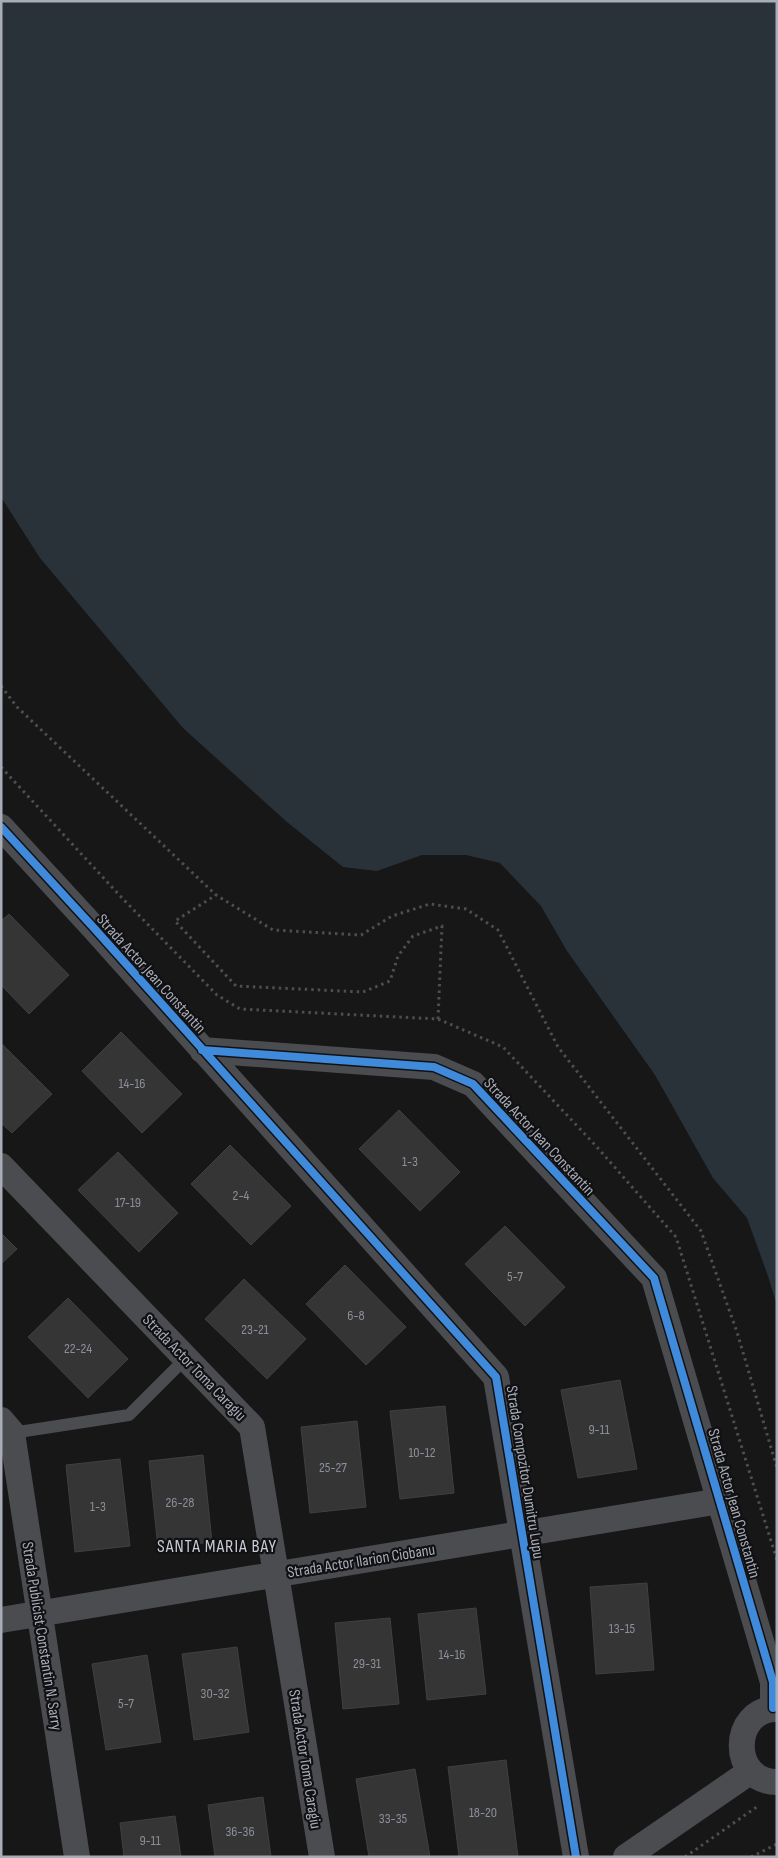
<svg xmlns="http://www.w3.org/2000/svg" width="778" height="1858" font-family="'Sofia Sans Condensed',sans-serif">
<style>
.water{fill:#2a3239}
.building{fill:#353536;stroke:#3f4043}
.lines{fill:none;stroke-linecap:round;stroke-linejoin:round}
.path{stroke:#4d4e52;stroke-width:3;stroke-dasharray:2.5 4;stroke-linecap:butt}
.lane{stroke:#4b4c50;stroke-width:12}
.street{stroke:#4b4c50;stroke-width:26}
.cycleway-casing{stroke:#111113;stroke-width:11}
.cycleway{stroke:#408adc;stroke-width:8}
.labels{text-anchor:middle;stroke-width:4.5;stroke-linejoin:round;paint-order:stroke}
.number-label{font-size:14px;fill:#8b8f98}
.street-label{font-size:16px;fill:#a8adb8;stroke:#111113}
.neighbourhood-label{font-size:18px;letter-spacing:1px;fill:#c9ccd4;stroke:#111113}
</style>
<rect width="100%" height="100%" fill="#171717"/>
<path class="water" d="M1,1h776v1305l-9,-30 -21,-58 -34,-40 -58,-103 -88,-124 -26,-45 -41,-43 -34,-8h-44l-45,16 -34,-4 -56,-45 -104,-94 -143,-170 -39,-61z"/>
<path class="building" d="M9,914l60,61 -40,39 -28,-29v-64z
M121,1032l61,62 -40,39 -60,-62z
M1,1043l51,51 -40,39 -11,-10z
M399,1110l61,62 -40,39 -61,-62z
M230,1145l61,61 -40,39 -60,-61z
M118,1152l60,61 -39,39 -61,-62z
M505,1226l60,61 -40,39 -60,-62z
M1,1233l16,16 -16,15z
M345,1265l61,62 -40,38 -60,-61z
M244,1279l62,60 -39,40 -62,-60z
M68,1298l60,61 -40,39 -60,-61z
M620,1380l17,89 -59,9 -17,-88z
M445,1406l9,87 -54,6 -10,-88z
M357,1421l9,86 -56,6 -9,-86z
M203,1455l9,87 -54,6 -9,-87z
M120,1459l10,87 -55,6 -9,-87z
M647,1583l7,87 -58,4 -6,-87z
M476,1608l10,86 -59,6 -9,-86z
M390,1618l9,86 -56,5 -8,-86z
M237,1647l12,85 -55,8 -12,-86z
M147,1655l14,87 -55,8 -14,-86z
M506,1760l12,97h-59l-11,-90z
M415,1769l15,88h-61l-13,-78z
M263,1797l8,60h-56l-7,-52z
M175,1816l6,41h-57l-4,-34z"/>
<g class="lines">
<path class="path" d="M1,686l16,21 199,188
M1,767l122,132 94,96 23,14 198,10 65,28 93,99 80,91 101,323
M438,1019l4,-93 -29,10 -15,20 -8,25 -27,11 -127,-6 -61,-65 41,-26 57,35 88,5 31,-19 38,-12 36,5 32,21 60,117 143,184 36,101 40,136
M685,1857l73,-51
M751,1857l26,-13"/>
<path class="lane" d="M12,1433l117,-18 57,-57"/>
<path class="street" d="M1,827l92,100 403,450 80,480
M202,1050l232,17 39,17 181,194 119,404v26
M1,1166l251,261 70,430
M1,1420l11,13 65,424
M1,1620l719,-119
M777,1709c-46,-1 -48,73 0,73
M626,1857l125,-86"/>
<g class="cycleway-casing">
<path id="cycleway" d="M1,827l92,100 403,450 80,480
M202,1050l232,17 39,17 181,194 119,404v26"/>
</g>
<use href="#cycleway" class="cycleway"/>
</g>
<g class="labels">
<g class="number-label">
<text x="132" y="1088">14-16</text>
<text x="410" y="1166">1-3</text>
<text x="241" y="1200">2-4</text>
<text x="128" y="1207">17-19</text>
<text x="515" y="1281">5-7</text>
<text x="356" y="1320">6-8</text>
<text x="255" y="1334">23-21</text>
<text x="78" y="1353">22-24</text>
<text x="599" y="1434">9-11</text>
<text x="422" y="1457">10-12</text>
<text x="333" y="1472">25-27</text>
<text x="180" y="1507">26-28</text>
<text x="98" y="1511">1-3</text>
<text x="622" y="1633">13-15</text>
<text x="452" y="1659">14-16</text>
<text x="367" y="1668">29-31</text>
<text x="215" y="1698">30-32</text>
<text x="126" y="1708">5-7</text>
<text x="483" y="1817">18-20</text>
<text x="393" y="1823">33-35</text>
<text x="240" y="1836">36-36</text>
<text x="150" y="1845">9-11</text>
</g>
<g class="street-label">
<text transform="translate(152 973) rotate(48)" y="6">Strada Actor Jean Constantin</text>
<text transform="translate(540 1136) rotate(47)" y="6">Strada Actor Jean Constantin</text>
<text transform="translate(195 1367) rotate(46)" y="6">Strada Actor Toma Caragiu</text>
<text transform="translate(526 1472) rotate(81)" y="6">Strada Compozitor Dumitru Lupu</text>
<text transform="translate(735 1503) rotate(74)" y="6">Strada Actor Jean Constantin</text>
<text transform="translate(361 1560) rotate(-9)" y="6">Strada Actor Ilarion Ciobanu</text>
<text transform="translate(43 1636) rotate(81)" y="6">Strada Publicist Constantin N. Sarry</text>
<text transform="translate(306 1759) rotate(81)" y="6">Strada Actor Toma Caragiu</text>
</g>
<g class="neighbourhood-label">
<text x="217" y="1552">SANTA MARIA BAY</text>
</g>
</g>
<rect width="778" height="1858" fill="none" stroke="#a8adb8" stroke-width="5"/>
</svg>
